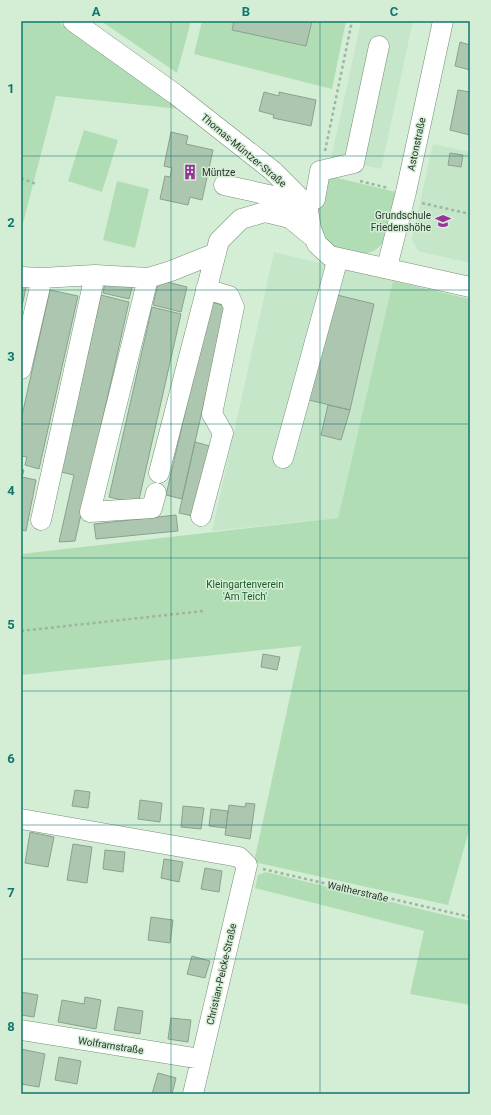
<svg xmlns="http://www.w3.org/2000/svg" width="491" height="1115" font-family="Roboto,sans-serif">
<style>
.built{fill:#c5e6c8}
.green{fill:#b1ddb5}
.building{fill:#adc6af;stroke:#8aa28c}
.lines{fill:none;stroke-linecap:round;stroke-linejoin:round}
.minor-casing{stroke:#768e78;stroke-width:21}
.path{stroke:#9fb4a1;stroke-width:2.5;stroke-dasharray:3 3;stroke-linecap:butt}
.minor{stroke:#fff;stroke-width:20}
.grid{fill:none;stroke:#0f766e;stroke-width:1;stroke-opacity:0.55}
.labels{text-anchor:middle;stroke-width:3;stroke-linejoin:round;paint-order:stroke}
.street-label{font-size:10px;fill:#2b352c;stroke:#d4eed6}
.poi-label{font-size:10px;fill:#2b352c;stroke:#d4eed6;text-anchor:start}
.park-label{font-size:10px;fill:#1c5c29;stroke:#d4eed6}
.neatline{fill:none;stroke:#0f766e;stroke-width:1.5}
.grid-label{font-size:13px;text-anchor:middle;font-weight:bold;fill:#0f766e}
</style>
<rect width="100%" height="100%" fill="#d4eed6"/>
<path class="built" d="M361,21h52l-32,148 -50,-10z
M433,144l37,8v111l-52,-12 -6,-12z
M274,252l119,29 -55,237 -126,13z"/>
<path class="green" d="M21,21h36l123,88 -124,-13 -35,135z
M101,21h90l-14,52z
M202,21h144l-14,68 -138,-35z
M84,130l34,10 -16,52 -34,-11z
M325,175l71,17c-6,29 -5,70 -46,60 -18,-5 -20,-6 -33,-20l1,-32z
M117,181l32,8 -14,59 -32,-8z
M393,281l77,18v528l-22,78 -194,-43 47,-216 -280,29v-121l317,-36z
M266,872l204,49v84l-60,-11 14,-63 -169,-43 3,-13z"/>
<path class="building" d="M234,21h78l-6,25 -74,-16z
M460,42l10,3v25l-15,-4z
M458,90l12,2v43l-20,-5z
M264,92l15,4v-4l37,8 -5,26 -38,-8 1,-3 -15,-4z
M171,132l17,4 -2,8 27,6 -11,50 -12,-3 -2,8 -28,-6 5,-23 5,1 2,-9 -8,-2z
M450,153l13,2 -2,12 -13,-2z
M106,278l27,6 -4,15 -26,-6z
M159,280l28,7 -6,25 -28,-7z
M21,286l5,1 -5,24z
M50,290l28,6 -39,173 -14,-4 2,-8 -6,-1v-36z
M333,294l41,10 -24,106 -41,-10z
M101,295l28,7 -54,239 -16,1 15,-67 -13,-3z
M211,302l15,4 -44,193 -16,-4z
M152,307l29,7 -43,190 -29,-7z
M328,405l22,5 -9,30 -20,-5z
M195,442l15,4 -17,70 -14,-3z
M21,469l3,1 -2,7 14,3 -10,51 -5,-1z
M176,515l2,16 -82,8 -2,-15z
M263,654l17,3 -3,13 -16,-3z
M75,790l15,2 -2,16 -16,-2z
M140,800l22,3 -2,19 -22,-3z
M246,803l9,1 -5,35 -25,-4 4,-30 16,2z
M183,806l21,2 -3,21 -20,-2z
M211,809l17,2 -2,17 -17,-2z
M30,832l24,5 -6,30 -23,-4z
M73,844l19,3 -5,36 -20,-3z
M105,850l20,2 -2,20 -20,-3z
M164,859l19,3 -4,20 -18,-4z
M205,868l17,3 -3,21 -18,-3z
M151,917l22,3 -3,23 -22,-3z
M192,956l18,5 -5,17 -18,-4z
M21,992l17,3 -4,22 -13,-2z
M85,997l16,3 -5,29 -38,-7 4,-22 22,4z
M118,1007l25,4 -3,23 -26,-4z
M171,1018l20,2 -3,22 -20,-3z
M21,1049l24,5 -6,33 -18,-3z
M59,1057l22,4 -4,23 -22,-4z
M158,1073l18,5 -4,16h-20z"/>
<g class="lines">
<g class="minor-casing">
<path id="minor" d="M73,21l102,73 98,77 32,32 3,7 3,19 6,15 13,12 140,31
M224,185l81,18 10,-4 5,-28 34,-8 25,-117
M387,267l19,-75 37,-171
M21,277l21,1 53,-3 53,3 23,-7 45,-18
M148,278l-58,234 62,-4 4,-15
M21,369l21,-91
M283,458l55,-200
M159,473l60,-232 22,-22 24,-7 25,6 23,19
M201,516l22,-83 -11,-19 22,-107 -5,-11 -23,-7
M41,520l54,-245
M21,819l218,38 8,8 -54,229
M21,1030l180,29"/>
</g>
<path class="path" d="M325,151l27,-130
M21,178l15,6
M360,181l28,7
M422,203l48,11
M21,631l182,-20
M263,869l207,48"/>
<use href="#minor" class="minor"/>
</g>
<path class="grid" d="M171,21v1073M320,21v1073M21,156h449M21,290h449M21,424h449M21,558h449M21,691h449M21,825h449M21,959h449"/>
<defs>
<g id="building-bare" transform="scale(1.2)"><path d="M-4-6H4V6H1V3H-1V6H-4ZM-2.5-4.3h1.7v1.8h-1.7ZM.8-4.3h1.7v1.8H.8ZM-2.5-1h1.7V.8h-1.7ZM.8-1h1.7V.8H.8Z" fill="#99349a" stroke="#d4eed6" stroke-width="2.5" paint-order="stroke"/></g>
<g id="school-bare" transform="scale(1.2)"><path d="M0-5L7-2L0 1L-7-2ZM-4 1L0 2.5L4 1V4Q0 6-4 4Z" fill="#99349a" stroke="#d4eed6" stroke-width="2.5" paint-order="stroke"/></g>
</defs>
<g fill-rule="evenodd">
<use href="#building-bare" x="190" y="172"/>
<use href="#school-bare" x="443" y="221"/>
</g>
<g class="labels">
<g class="street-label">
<text transform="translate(416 144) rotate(-78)" y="4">Astonstraße</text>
<text transform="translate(244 150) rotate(40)" y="4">Thomas-Müntzer-Straße</text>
<text transform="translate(358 891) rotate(13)" y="4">Waltherstraße</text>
<text transform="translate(221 974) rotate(-77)" y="4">Christian-Peicke-Straße</text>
<text transform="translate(111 1045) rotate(9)" y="4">Wolframstraße</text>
</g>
<g class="poi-label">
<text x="202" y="176">Müntze</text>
<text x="431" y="219" text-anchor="end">Grundschule<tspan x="431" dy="12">Friedenshöhe</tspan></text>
</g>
<g class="park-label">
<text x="245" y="588">Kleingartenverein<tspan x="245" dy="12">'Am Teich'</tspan></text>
</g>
</g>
<rect width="491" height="1115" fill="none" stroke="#d4eed6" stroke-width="44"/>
<rect x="22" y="22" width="447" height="1071" class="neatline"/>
<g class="grid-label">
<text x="96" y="16">A</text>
<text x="246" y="16">B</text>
<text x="394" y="16">C</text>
<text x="11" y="93">1</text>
<text x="11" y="227">2</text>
<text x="11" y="361">3</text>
<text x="11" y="495">4</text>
<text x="11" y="629">5</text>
<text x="11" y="763">6</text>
<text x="11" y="897">7</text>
<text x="11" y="1031">8</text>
</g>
</svg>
